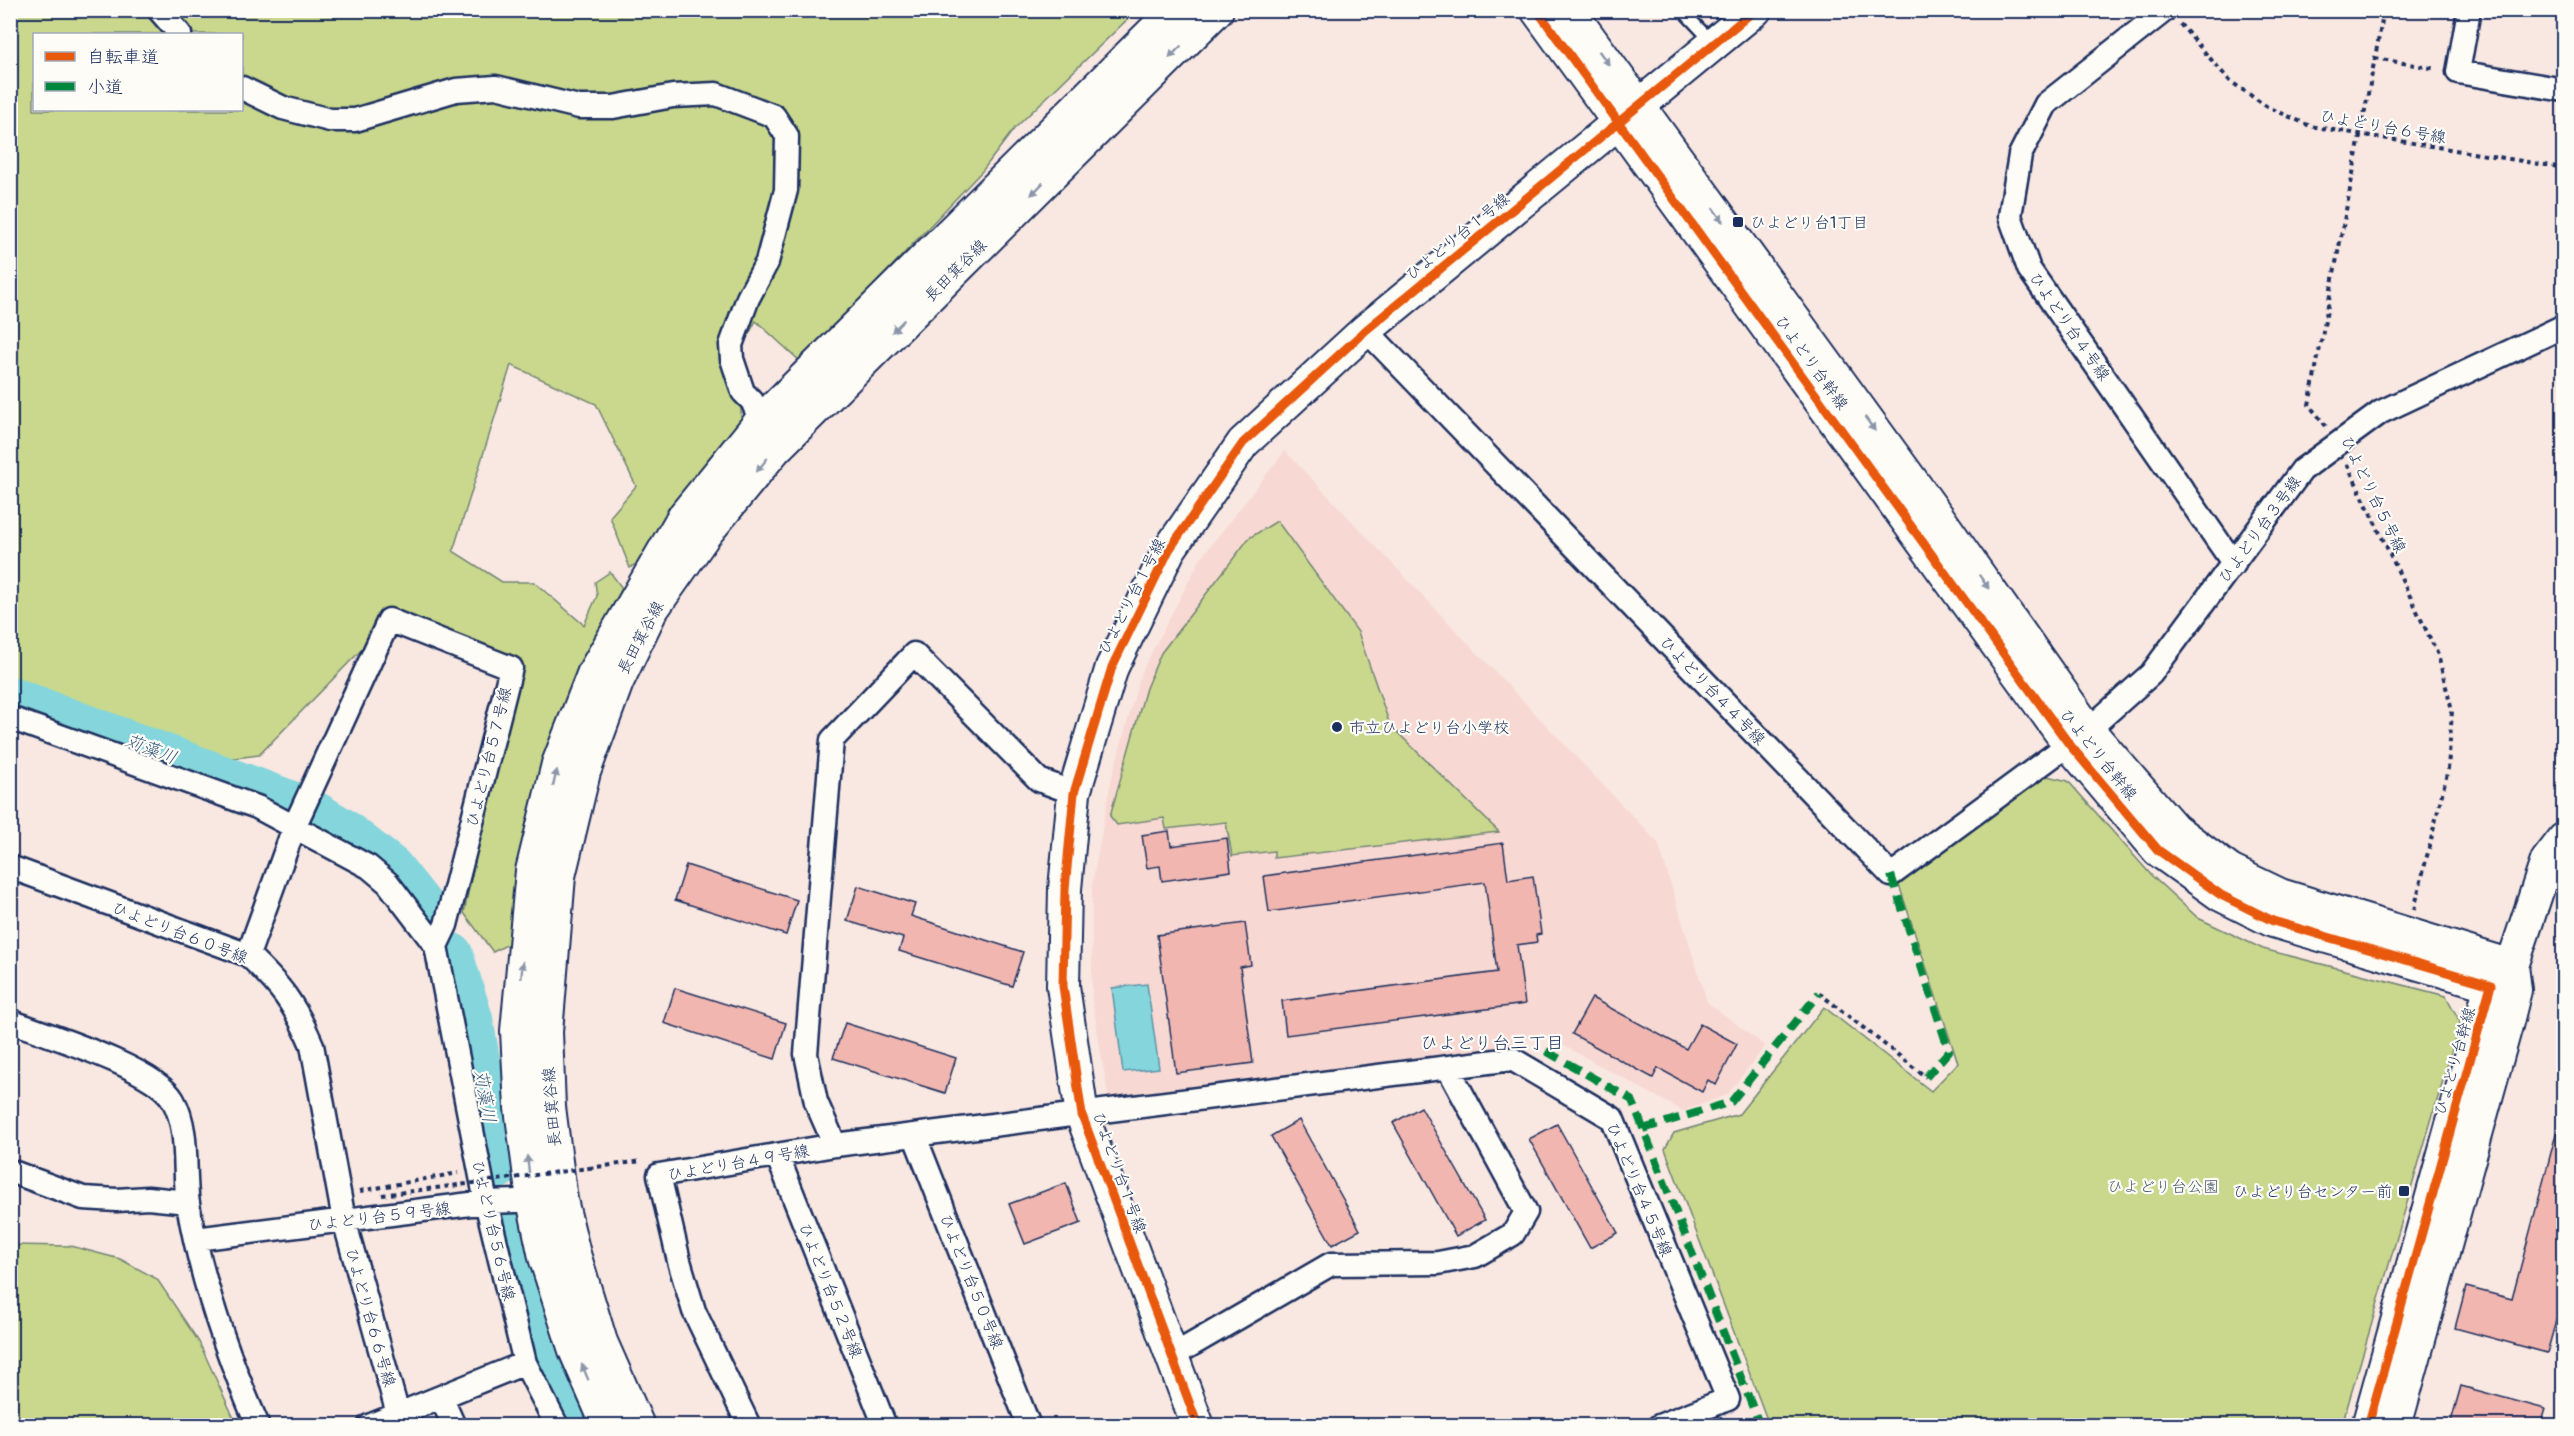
<svg xmlns="http://www.w3.org/2000/svg" width="2574" height="1436" font-family="Pangolin,'Klee One',sans-serif">
<style>
.built{fill:#f7d8d2}
.green{fill:#c9d88c;stroke:#728475;stroke-width:1.5;fill-rule:evenodd}
.water{fill:#85d6dc;stroke:#5b93aa;stroke-width:1.5}
.lines{fill:none;stroke-linecap:round;stroke-linejoin:round}
.river{stroke:#85d6dc;stroke-width:42}
.building{fill:#f1b6af;stroke:#1b2f5e;stroke-width:1.5}
.lane-casing{stroke:#1b2f5e;stroke-width:15}
.street-casing{stroke:#1b2f5e;stroke-width:27}
.secondary-casing{stroke:#1b2f5e;stroke-width:36}
.path{stroke:#1b2f5e;stroke-width:4;stroke-dasharray:4.5 4.5;stroke-linecap:butt}
.lane{stroke:#fdfcf7;stroke-width:10}
.street{stroke:#fdfcf7;stroke-width:22}
.secondary{stroke:#fdfcf7;stroke-width:32}
.path-bridge{stroke:#1b2f5e;stroke-width:4;stroke-dasharray:4.5 4.5;stroke-linecap:butt}
.quiet{stroke:#00873e;stroke-width:8;stroke-dasharray:15 8;stroke-linecap:butt}
.cycleway-casing{stroke:#fdfcf7;stroke-width:13}
.cycleway{stroke:#e8590c;stroke-width:9}
.oneway{fill:#8c96aa}
.poi-dot{fill:#1b2f5e;stroke:#fdfcf7;stroke-width:2}
.labels{text-anchor:middle;stroke-width:4.5;stroke-linejoin:round;paint-order:stroke}
.street-label{font-size:16px;fill:#1b2f5e;stroke:#fdfcf7}
.poi-label{font-size:16px;fill:#1b2f5e;stroke:#fdfcf7;text-anchor:start}
.park-label{font-size:16px;fill:#46596a;stroke:#fdfcf7}
.water-label{font-size:18px;font-style:italic;fill:#36597e;stroke:#fdfcf7}
.neighbourhood-label{font-size:18px;fill:#1b2f5e;stroke:#fdfcf7}
</style>
<rect width="100%" height="100%" fill="#f9e7e1"/>
<filter id="ink" filterUnits="userSpaceOnUse"><feTurbulence type="fractalNoise" baseFrequency=".0167" numOctaves="2"/><feDisplacementMap in="SourceGraphic" scale="12" xChannelSelector="R" yChannelSelector="G"/><feConvolveMatrix kernelMatrix="1 2 1 2 8 2 1 2 1" color-interpolation-filters="sRGB"/></filter>
<g filter="url(#ink)">
<path class="built" d="M1285,451l373,392 49,159 58,44 -38,49 -44,16 -142,-78 -31,15 -401,52 -17,-101v-113l19,-105 30,-108 60,-115z"/>
<path class="green" d="M11,11h1125l-122,118 -31,41 -182,192 -45,-41 -15,28v72l-89,130 -22,17 -20,-51 26,-31 -40,-82 -85,-39 -58,186 49,31h32l50,43 13,-29 -2,-14 15,-10 12,16 -41,84 -67,269 -21,11 -29,-39 52,-253 -122,-52 -25,34 -110,113 -32,4 -64,-14 -152,-48zM34,34h208v76h-208z
M1277,521l81,111 32,93 109,107 -225,26v-7l-42,5 -6,-34 -60,7 -2,-11 -47,7 -7,-9 36,-128 15,-35 88,-115z
M2047,776l21,5 84,95 46,42 65,31 183,47 14,26 -118,403h-573l-104,-276 9,-16 65,-19 85,-107 107,84 27,-28 -59,-178z
M11,1245l60,1 49,13 37,20 42,63 38,83h-226z"/>
<path class="water" d="M1147,984l12,84 -36,4 -11,-84z"/>
<g class="lines">
<path class="river" d="M10,697l282,105
M315,812l28,17 49,38 39,49
M452,954l20,65 26,149
M509,1226l19,78 50,122"/>
</g>
<path class="building" d="M1169,831l2,15 56,-8 4,33 -69,10 -2,-15 -13,2 -5,-33z
M1503,843l5,37 25,-4 8,58 -5,1 1,7 -20,3 8,59 -239,31 -4,-34 215,-29 -12,-90 -216,30 -5,-36z
M686,865l111,35 -11,35 -111,-35z
M858,886l57,18 -4,12 112,36 -11,34 -113,-35 4,-13 -56,-17z
M1245,923l6,42 -11,2 13,96 -77,10 -19,-138z
M675,988l111,35 -11,36 -111,-36z
M1592,998l94,51 14,-25 37,20 -21,41 -8,-5 -6,12 -44,-24 -5,10 -81,-44z
M845,1023l111,35 -11,35 -112,-35z
M1421,1107l64,113 -29,16 -63,-113z
M1299,1120l61,110 -28,15 -61,-109z
M1557,1124l61,109 -28,15 -61,-109z
M2557,1130h7v162l-17,61 -92,-25 11,-41 46,12z
M1066,1183l15,40 -56,21 -16,-40z
M2461,1386l84,23 -5,16h-90z"/>
<g class="lines">
<g class="lane-casing">
<path id="lane" d="M1682,10l31,33"/>
</g>
<g class="street-casing">
<path id="street" d="M159,10l21,24
M2165,10l-119,94 -26,51 -10,61 19,53 205,295
M2469,10l-11,62 106,18
M242,88l41,20 47,12h25l101,-30 40,-3 83,20h34l60,-11 43,-2 58,22 13,20 -1,54 -19,72 -19,36 -17,47 1,14 11,33 9,9 9,20
M1366,330l525,545 197,-145 63,-56 151,-204 79,-58 183,-86
M10,718l247,89 112,60 19,16 48,63 50,256 39,161 32,63
M10,867l238,88c33,31 46,48 64,90l32,175 54,194
M248,955l47,-130 94,-205 122,48 -65,257 -10,21
M10,1021c37,14 145,47 163,79 17,31 10,70 15,104 13,76 39,151 70,222
M915,1137l114,289
M835,1145l-19,-43 -10,-48 26,-314 82,-86 125,126 35,13
M777,1155l108,271
M10,1171l73,27 34,2 31,-2 40,4
M196,1239l290,-37 62,-2
M1172,1356l159,-92 107,-1 37,-7 38,-22 13,-22 -78,-144
M441,1397l13,29
M369,1426l156,-63
M749,1426l-55,-115 -15,-50 -20,-86 176,-30 677,-86 100,59 116,281 -69,27"/>
</g>
<g class="secondary-casing">
<path id="secondary" d="M1537,10l532,734 89,106 63,45 52,26 218,64 -123,441
M1569,10l369,507 150,213 86,99 56,42 50,24 232,71 3,24 -8,32 -112,404
M2497,979l15,-13 35,-105 17,-22
M608,1426l-33,-76 -30,-93 -12,-57 -12,-92 -4,-77 15,-160 26,-107 36,-92 90,-156 77,-95 414,-411
M638,1426l-37,-84 -27,-88 -13,-54 -12,-93 -3,-75 13,-156 25,-104 33,-90 34,-71 54,-77 69,-84 443,-440
M1198,1426l-116,-311 -19,-129 2,-97 9,-96 38,-126 57,-117 74,-107 123,-113 389,-320"/>
</g>
<path class="path" d="M2180,24l50,57 36,25 44,20 254,42
M2375,58l62,11
M2326,426l-17,-21 75,-395
M2347,464l91,191 14,56 -4,58 -34,141
M1819,993l107,84
M589,1168l53,-7
M360,1191l98,-18"/>
<use href="#lane" class="lane"/>
<use href="#street" class="street"/>
<use href="#secondary" class="secondary"/>
<path class="path-bridge" d="M382,1195l207,-27"/>
<path class="quiet" d="M1891,875l58,176 -23,26
M1546,1051l86,49 128,326
M1643,1129l88,-27 88,-109"/>
<g class="cycleway-casing">
<path id="cycleway" d="M1537,10l532,734 89,106 63,45 52,26 218,64 -123,441
M1198,1426l-116,-311 -19,-129 2,-97 9,-96 38,-126 57,-117 74,-107 123,-113 389,-320"/>
</g>
<use href="#cycleway" class="cycleway"/>
</g>
<defs><path id="oneway-solid" d="M-6-.8H1V-3.2L6.5 0L1 3.2V.8H-6Z" transform="scale(1.5)"/></defs>
<g class="oneway">
<use href="#oneway-solid" transform="translate(1175 52) rotate(135)"/>
<use href="#oneway-solid" transform="translate(1604 58) rotate(54)"/>
<use href="#oneway-solid" transform="translate(1037 189) rotate(135)"/>
<use href="#oneway-solid" transform="translate(1718 215) rotate(54)"/>
<use href="#oneway-solid" transform="translate(898 326) rotate(135)"/>
<use href="#oneway-solid" transform="translate(1870 424) rotate(54)"/>
<use href="#oneway-solid" transform="translate(762 465) rotate(129)"/>
<use href="#oneway-solid" transform="translate(1984 582) rotate(55)"/>
<use href="#oneway-solid" transform="translate(555 778) rotate(-76)"/>
<use href="#oneway-solid" transform="translate(522 970) rotate(-85)"/>
<use href="#oneway-solid" transform="translate(528 1164) rotate(-97)"/>
<use href="#oneway-solid" transform="translate(585 1372) rotate(-113)"/>
</g>
</g>
<g class="poi-dot">
<rect x="1732" y="216" width="12" height="12" rx="3"/>
<circle cx="1337" cy="727" r="6"/>
<rect x="2398" y="1185" width="12" height="12" rx="3"/>
</g>
<g class="labels">
<g class="street-label">
<text transform="translate(2383 126) rotate(10)" y="6">ひよどり台６号線</text>
<text transform="translate(1457 236) rotate(-39)" y="6">ひよどり台１号線</text>
<text transform="translate(955 270) rotate(-45)" y="6">長田箕谷線</text>
<text transform="translate(2070 326) rotate(55)" y="6">ひよどり台４号線</text>
<text transform="translate(1812 362) rotate(54)" y="6">ひよどり台幹線</text>
<text transform="translate(2374 494) rotate(64)" y="6">ひよどり台５号線</text>
<text transform="translate(2259 529) rotate(-54)" y="6">ひよどり台３号線</text>
<text transform="translate(1131 596) rotate(-63)" y="6">ひよどり台１号線</text>
<text transform="translate(640 637) rotate(-62)" y="6">長田箕谷線</text>
<text transform="translate(1713 690) rotate(46)" y="6">ひよどり台４４号線</text>
<text transform="translate(2099 754) rotate(51)" y="6">ひよどり台幹線</text>
<text transform="translate(488 757) rotate(-76)" y="6">ひよどり台５７号線</text>
<text transform="translate(180 932) rotate(21)" y="6">ひよどり台６０号線</text>
<text transform="translate(2454 1061) rotate(-74)" y="6">ひよどり台幹線</text>
<text transform="translate(551 1107) rotate(-95)" y="6">長田箕谷線</text>
<text transform="translate(738 1162) rotate(-10)" y="6">ひよどり台４９号線</text>
<text transform="translate(1120 1172) rotate(70)" y="6">ひよどり台１号線</text>
<text transform="translate(1640 1189) rotate(67)" y="6">ひよどり台４５号線</text>
<text transform="translate(379 1216) rotate(-7)" y="6">ひよどり台５９号線</text>
<text transform="translate(494 1230) rotate(77)" y="6">ひよどり台５６号線</text>
<text transform="translate(972 1281) rotate(68)" y="6">ひよどり台５０号線</text>
<text transform="translate(831 1290) rotate(68)" y="6">ひよどり台５２号線</text>
<text transform="translate(371 1317) rotate(74)" y="6">ひよどり台６６号線</text>
</g>
<g class="poi-label">
<text x="1750" y="228">ひよどり台1丁目</text>
<text x="1349" y="733">市立ひよどり台小学校</text>
<text x="2392" y="1197" text-anchor="end">ひよどり台センター前</text>
</g>
<g class="park-label">
<text x="2163" y="1192">ひよどり台公園</text>
</g>
<g class="water-label">
<text transform="translate(151 749) rotate(21)" y="6">苅藻川</text>
<text transform="translate(485 1096) rotate(80)" y="6">苅藻川</text>
</g>
<g class="neighbourhood-label">
<text x="1492" y="1049">ひよどり台三丁目</text>
</g>
</g>
<rect width="2574" height="1436" fill="none" stroke="#fdfcf7" stroke-width="36"/>
<rect x="18" y="18" width="2538" height="1400" fill="none" stroke="#1b2f5e" stroke-width="2" filter="url(#ink)"/>
<rect x="33" y="33" width="210" height="78" fill="#fdfcf7" stroke="#a3aaba" stroke-width="1.5"/>
<rect x="45" y="52" width="30" height="9" fill="#e8590c" stroke="#a3aaba" stroke-width="1.5"/>
<text x="87" y="63" font-size="18" fill="#1b2f5e">自転車道</text>
<rect x="45" y="82" width="30" height="9" fill="#00873e" stroke="#a3aaba" stroke-width="1.5"/>
<text x="87" y="93" font-size="18" fill="#1b2f5e">小道</text>
</svg>
